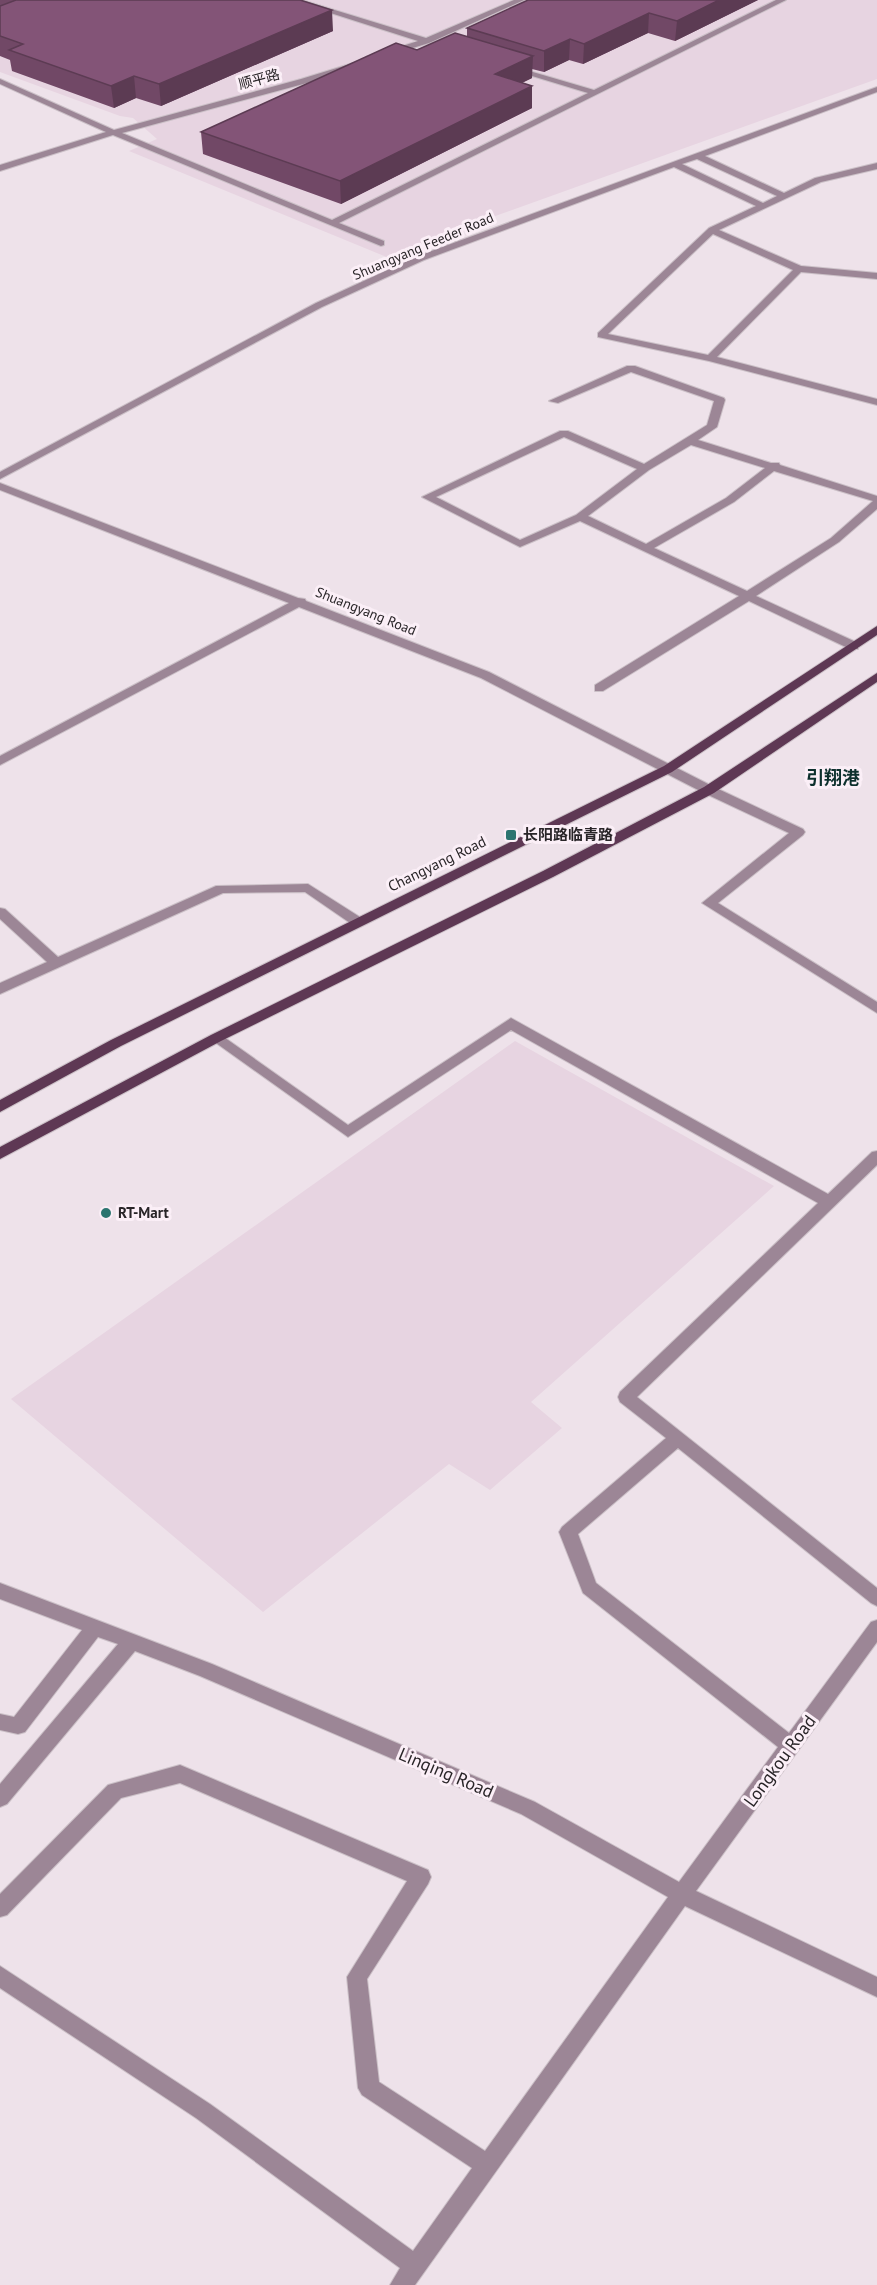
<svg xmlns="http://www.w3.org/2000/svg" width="877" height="2285" font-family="'PT Sans','Noto Sans SC',sans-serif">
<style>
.built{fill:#e7d4e1}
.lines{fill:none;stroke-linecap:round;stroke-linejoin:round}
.minor-casing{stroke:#cbc0c7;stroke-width:2}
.major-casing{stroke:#cbc0c7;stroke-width:2}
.minor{fill:#9c8696;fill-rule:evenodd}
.major{fill:#5e3854;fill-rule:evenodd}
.wall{fill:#714866}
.shaded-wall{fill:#5c3b53}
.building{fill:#835477;stroke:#5c3b53;stroke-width:1.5}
.poi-dot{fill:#2c7570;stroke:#fbeff7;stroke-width:2}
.labels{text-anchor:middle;stroke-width:6;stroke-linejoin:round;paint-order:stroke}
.far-street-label{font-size:14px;fill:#292528;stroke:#fbeff7}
.poi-label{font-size:15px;font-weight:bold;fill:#292528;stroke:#fbeff7;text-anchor:start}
.street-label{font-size:15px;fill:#292528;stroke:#fbeff7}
.quarter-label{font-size:18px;font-weight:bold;fill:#0d302d;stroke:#fbeff7}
.near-street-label{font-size:18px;fill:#292528;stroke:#fbeff7}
</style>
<rect width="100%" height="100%" fill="#eee2ea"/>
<path class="built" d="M0,0h269l20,6 16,-6h211l15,5 11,-5h335v79l-418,150 -70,29 -260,-107 28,-12 -24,-21 -13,-2 -120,-44z
M515,1041l259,145 -243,216 31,26 -72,62 -41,-26 -186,148 -252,-213z"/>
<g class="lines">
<g class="minor-casing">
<path id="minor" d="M290,0h12l124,38 88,-38h10l-95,43 -39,12h-3v-4l31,-10z
M776,0h10l-447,223 45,18v4l-3,1 -268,-111 -113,36v-6l106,-33 -106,-48v-5l114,51 187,-51 52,-16 4,2 -1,2 -49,16 -185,50 210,87 256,-127 -79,-24v-4l85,25z
M877,87v5l-172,64 79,37 31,-15 62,-15v6l-56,13 -102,48 82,36 76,7v6l-76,-7 -84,85 160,42v6l-168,-44 -111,-24v-4l111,-105 47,-22 -82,-39 -250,93 -102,47 -322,172v-7l316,-169 102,-47zM697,159l80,37 -14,7 -81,-39zM713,234l80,36 -85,85 -100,-21z
M627,366h8l89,32 1,2 -8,27 -19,13 73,23h8l1,2 97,31v13l-38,33 -83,54 102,47v6h-8l-101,-48 -146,90h-8v-6l144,-89 -159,-75 -60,26 -98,-50 138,-66h8l76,33 63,-39 7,-24 -83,-29 -73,31 -9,-2zM564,437l73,32 -61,46 -56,25 -84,-43zM691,445l74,23 -39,30 -80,46 -58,-28 61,-46zM774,471l99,30 -42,37 -84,53 -93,-43 80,-46z
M0,483l298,115 7,1 1,2 183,71 225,115 89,42 2,3 -2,3 -85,68 159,99v11l-175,-110 87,-70 -85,-40 -223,-115 -182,-71 -299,158v-9l289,-153 -289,-113z
M308,884l55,35 2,3 -2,3h-10l-48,-33 -82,1 -223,101v-11l47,-21 -47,-43v-11l5,1 53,48 158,-71z
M511,1018l317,176 44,-42 5,-1v14l-240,232 240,191v18l-6,-3 -193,-155 -100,86 18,49 193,150 82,-111 6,-2v22l-181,249 181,86v20l-192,-91 -270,379h-25l10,-17 -204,-150 -196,-130v-22l210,138 203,147 59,-83 -110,-73 -4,-7 -11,-111 60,-96 -227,-98 -59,15 -114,117 -7,2v-23l108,-109 72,-20 248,105 3,7 -3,7 -61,95 12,103 106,69 183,-254 -147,-83 -321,-138 -65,-25 -128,153 -7,3v-23l118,-140 -20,-7 -73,95 -7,2 -18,-4v-16l14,3 68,-87 -82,-31v-16l212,81 323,138 144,80 99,-135 -195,-154 -24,-61 3,-5 104,-89 -46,-36 -2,-5 2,-5 198,-189 -307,-173 -163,107 -139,-99 7,-5 5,2 127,90z"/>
</g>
<g class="major-casing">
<path id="major" d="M877,626v9l-205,137 -551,274 -121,66v-12l111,-60 553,-274z
M877,673v9l-163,111 -161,84 -332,164 -221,118v-12l211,-112 332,-164 161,-84z"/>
</g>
<use href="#minor" class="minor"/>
<use href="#major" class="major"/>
</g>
<path class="wall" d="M0,0h300l33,31 -172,75 -25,-8 -22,10 -102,-37 -2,-11 -10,-4z
M528,0h230l-83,41 -27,-8 -65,31 -14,-4 -25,12 -12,-3v9l-10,5 10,3v22l-191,96 -138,-50 -2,-22 216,-82 50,-14v-8z"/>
<path class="shaded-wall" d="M719,0h39l-83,41 2,-20z
M332,10l1,21 -172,75 -2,-22z
M649,13l-1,20 -65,31 1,-20z
M570,39l-1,21 -25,12v-21z
M533,56l-1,22 -38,18 1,-22z
M134,76l2,22 -22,10 -3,-22z
M532,86v22l-191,96 -1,-23z"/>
<path class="building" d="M16,0h284l32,10 -173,74 -25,-8 -23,10 -102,-36 14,-6 -23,-8v-30z
M528,0h191l-42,21 -28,-8 -65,31 -14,-5 -26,12 -77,-23z
M455,33l78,23 -38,18 37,12 -192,95 -139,-49 195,-89 21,7z"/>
<g class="poi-dot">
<rect x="505" y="829" width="12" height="12" rx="3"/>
<circle cx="106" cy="1213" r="6"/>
</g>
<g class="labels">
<g class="far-street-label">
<text transform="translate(259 79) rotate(-15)" y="5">顺平路</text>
<text transform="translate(423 246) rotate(-23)" y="5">Shuangyang Feeder Road</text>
<text transform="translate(366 611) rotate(22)" y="5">Shuangyang Road</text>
</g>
<g class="poi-label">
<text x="523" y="840">长阳路临青路</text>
<text x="118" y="1218">RT-Mart</text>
</g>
<g class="street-label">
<text transform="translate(437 864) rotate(-26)" y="5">Changyang Road</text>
</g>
<g class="quarter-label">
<text x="833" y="784">引翔港</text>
</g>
<g class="near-street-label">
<text transform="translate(780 1761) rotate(-54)" y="6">Longkou Road</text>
<text transform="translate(446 1773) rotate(23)" y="6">Linqing Road</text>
</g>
</g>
</svg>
